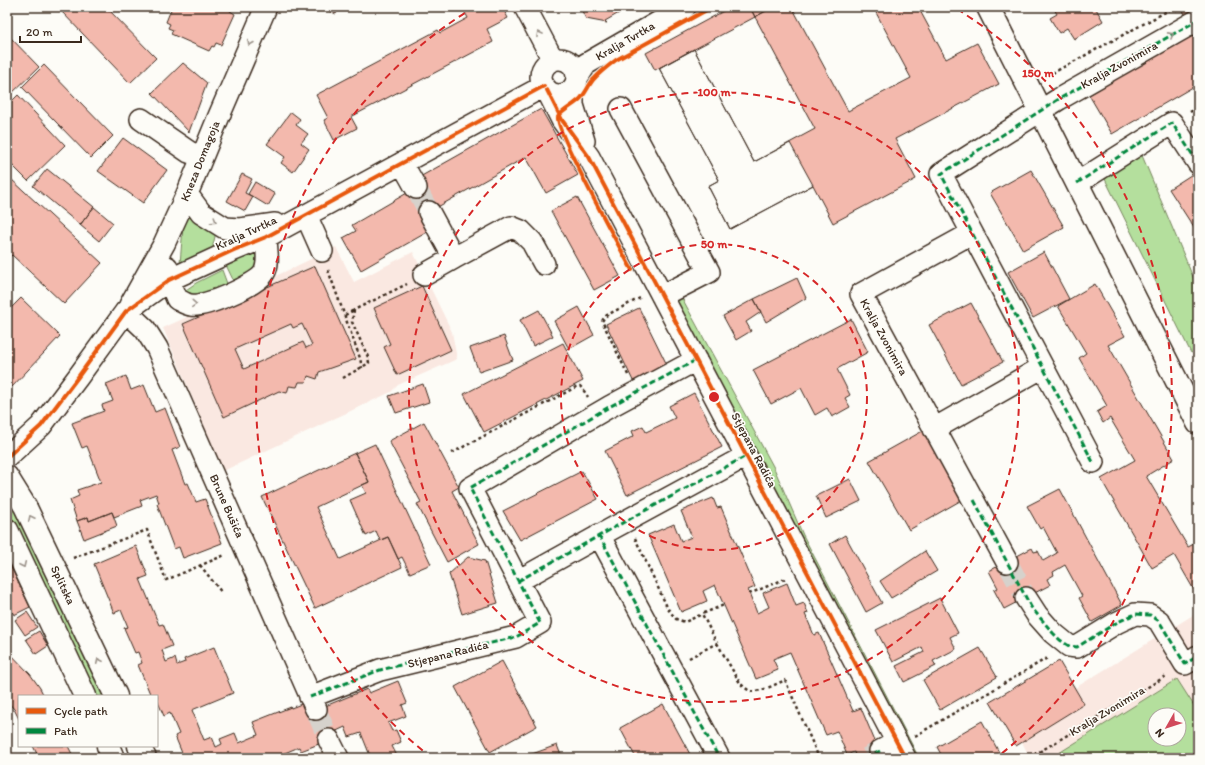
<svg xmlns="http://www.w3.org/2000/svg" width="1205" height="765" font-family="Itim,sans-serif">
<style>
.built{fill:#fae8e1;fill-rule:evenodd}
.green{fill:#b4df9d;stroke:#78845e;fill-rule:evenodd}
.building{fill:#f3b9ad;stroke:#3b2a1e;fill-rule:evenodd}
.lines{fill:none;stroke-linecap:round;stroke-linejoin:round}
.minor-tunnel{stroke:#d6d2cc;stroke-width:21;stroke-dasharray:21 10;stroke-linecap:butt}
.minor-casing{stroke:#3b2a1e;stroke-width:24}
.major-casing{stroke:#3b2a1e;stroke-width:25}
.path{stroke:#3b2a1e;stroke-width:2.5;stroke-dasharray:3 3;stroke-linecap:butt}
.minor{stroke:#fdfcf7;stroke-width:21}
.major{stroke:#fdfcf7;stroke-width:22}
.quiet{stroke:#00873e;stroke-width:3;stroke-dasharray:6 3;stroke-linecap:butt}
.cycleway-casing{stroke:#fdfcf7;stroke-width:6}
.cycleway{stroke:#e8590c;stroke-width:4}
.oneway{stroke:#9c938a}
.ring{fill:none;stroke:#d62828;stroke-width:2;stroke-dasharray:7 5}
.labels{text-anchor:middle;stroke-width:3.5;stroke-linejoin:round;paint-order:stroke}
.street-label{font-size:12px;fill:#3b2a1e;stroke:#fdfcf7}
.centre{fill:#d62828;stroke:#fdfcf7;stroke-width:2}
.ring-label{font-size:12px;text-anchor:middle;font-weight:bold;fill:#d62828;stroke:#fdfcf7;stroke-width:3.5;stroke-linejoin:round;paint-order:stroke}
</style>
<rect width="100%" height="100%" fill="#fdfcf7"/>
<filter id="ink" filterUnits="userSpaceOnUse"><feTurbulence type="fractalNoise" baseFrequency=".025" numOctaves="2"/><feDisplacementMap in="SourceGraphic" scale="8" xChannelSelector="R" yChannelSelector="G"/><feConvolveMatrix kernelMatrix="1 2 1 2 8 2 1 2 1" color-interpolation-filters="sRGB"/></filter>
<g filter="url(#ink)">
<path class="built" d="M336,247l18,35 59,-30 39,80 5,27 -59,26 -7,7 -168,79 -60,-143 92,-42z
M1198,612v146h-168l-8,-16 62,-38 -9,-16zM1155,715h24v24h-24z"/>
<path class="green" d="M1141,153l57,136v60l-7,4 -86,-174z
M192,211l25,17 -4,17 1,6 -34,13 3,-37z
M261,251l-3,20 -22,15 -10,-21z
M222,270l7,19 -31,12 -18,-7 16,-11z
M682,298l92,170 29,67 116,223h-6l-240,-455z
M15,510l90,186h-10l-87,-182z
M1177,679l21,33v46h-147zM1155,715h24v24h-24z"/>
<path class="building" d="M65,7h41l50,51 -26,25 -69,-72z
M172,7h59l-1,4 5,3 -14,31 -5,-2 -2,4 -2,-1 -3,5 -38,-17 2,-4 -5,-2 2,-4 -4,-2z
M321,7h18l-3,7z
M462,7h40l6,11 -21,11 6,13 -142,75 6,11 -23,12 -10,-20 4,-2 -12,-23 122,-65 2,3 28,-15z
M580,7h35l4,6 -14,8 2,2 -21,-4z
M731,7h19l5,10 -100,53 -9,-17z
M750,7h23l-18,10z
M773,7h19l56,104 63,-33 -38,-71h45l28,52 31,-16 22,41 -104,55 21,40 -83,44 -20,-38 -83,44 -22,-43 11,-6 -60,-112 35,-19 60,113 48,-26 13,-7 -60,-112z
M1053,7h42l8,14 -29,18 -7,-11 -8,5 -9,-15 7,-4z
M1173,7h25v7l-9,6 -8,-12 -5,3z
M7,34l32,33 -32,31z
M1192,34l6,10v40l-86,50 -23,-39z
M694,49l60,113 36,-19 23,42 -83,44 -22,-43 11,-6 -60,-112z
M183,63l24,20 -18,49 -37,-39z
M44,65l69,71 -22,22 -69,-71z
M18,95l47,50 -37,36 -18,-18 -3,3v-60z
M541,109l37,66 -32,18 -20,-36 -99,56 -13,-24 4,-11z
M291,112l9,7 -4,6 12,9 -7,9 8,6 -16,23 -12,-9 4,-6 -18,-13z
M123,138l44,32 -24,33 -45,-32z
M47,169l47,38 -14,18 -47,-39z
M1031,170l33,57 -41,23 -33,-57z
M1197,171l1,2v61l-29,-45z
M242,174l10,5 -7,14 8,4 -8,14 -18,-10z
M11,179l91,84 -38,41 -52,-49 -5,5v-76z
M255,182l20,12 -7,12 -20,-12z
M414,189l17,31v10l-70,40 -18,-32 13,-7 -4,-6z
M577,197l43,79 -26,14 -43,-79z
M94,207l19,16 -14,18 -19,-16z
M1044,252l25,47 -36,19 -25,-46z
M315,266l41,93 -37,13 -2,7 -9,-3 -2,6h-7l-2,5 -8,-1 -2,7 -8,-2 -55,26 -41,-93zM291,324l2,4 9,-4 10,21 -6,3 -3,-6 -59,27 -9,-20z
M797,278l9,20 -40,24 -12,-23z
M1095,284l30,52 -17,9 66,114 -28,17 42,71 10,-5v55l-24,-42 -22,13 -51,-89 34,-19 -25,-42 -7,5 -6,-11 10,-6 -28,-48 7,-5 -28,-47z
M422,286l29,64 -54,25 -13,-28 6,-3 -16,-36z
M21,298l39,38 -48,51 -5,-5v-70z
M754,299l7,13 -15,10 5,9 -15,9 -13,-24z
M971,303l32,59 -42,22 -32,-59z
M579,307l15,28 -25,14 -15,-28z
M639,308l30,61 -34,16 -29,-61z
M539,310l14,26 -20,10 -13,-26z
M851,319l17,33 -31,17 13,26 -5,3 5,9 -18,10 -5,-9 -12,7 -14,-27 -30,16 -18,-34z
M504,336l9,24 -34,12 -9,-24z
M563,343l20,38 -99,51 -20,-38z
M126,376l5,14 13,-5 11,27 10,-4 15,39 -8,3 13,34 3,-1 8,19 9,-3 17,44 -39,15 -4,-11 -5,2 -17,-45 2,-1 -3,-9 -16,6 2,6 -28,11 -2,-5 -23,9 -1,-4 -11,4 -7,-21 9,-4 -2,-6 24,-8 -14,-36 -5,2 -10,-25 32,-12 -2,-6 11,-4 -7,-17z
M423,384l6,18 -33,11 -7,-17z
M694,393l28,54 -95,48 -22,-44 29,-15 -2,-5 11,-5 3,6 29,-14 -6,-12z
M424,422l35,65 -7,4 27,53 -32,18 -30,-58 4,-2 -32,-61z
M928,428l39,69 -58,33 -40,-69z
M375,444l56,120 -21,9 -8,-16 -4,2 -10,-22 -8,3 -4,-9 -10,5 -16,-36 16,-7 -4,-8 7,-3 -14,-29z
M355,453l14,29 -53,25 24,52 48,-22 14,30 -87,41 -53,-111z
M582,471l16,28 -78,41 -17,-29z
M850,479l11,22 -35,17 -10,-22z
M1060,489l62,116 -30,17 -13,-24 3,-2 -17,-31 -12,7 1,3 -7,4 3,6 -46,24 -10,-19 4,-2 -9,-17 43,-23 2,4 4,-1 5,10 14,-8 -14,-26 -3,2 -13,-23z
M713,498l4,10 4,-1 34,80 -7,3 9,23 12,-6 -6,-14 24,-10 9,23 8,-3 4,10 -3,1 9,21 5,-2 34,78 8,-3 21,50h-26l-2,-6 -7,3 -10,-24 -11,4 -36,-83 -17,7 5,11 -22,9 -41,-94 -12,6 4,10 -26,11 -33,-77 26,-11 7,17 11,-4 -11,-26z
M112,512l5,14 -33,13 -7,-18 11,-4 1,4z
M845,535l37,68 -16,9 -36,-68z
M136,546l12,30 -8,3 19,46 4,-1 9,22 -10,4 4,12 9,-4 2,7 8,-3 -1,-3 30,-12 19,46 -41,17 12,30 8,-3 4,10 6,-3 -2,-5 15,-6 4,10 19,-8 -5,-13 38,-15v1l18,-7 4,10 54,-22 2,4 29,-12 9,22 -5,2 4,11 -18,7 4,8 4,-1 5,12 -9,4 6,12h-27l-10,-25 -12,4 -4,-10 -15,7 -1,6 -28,11 -2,-4 -26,11h-3l-2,-2 -6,2h-78l-9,-22 4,-2 -9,-21 -6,3 -7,-16v-4h-6l-13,-31 4,-2 -4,-11 -3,1 -11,-25 4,-1 -7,-17 -7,3 -20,-49z
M925,551l12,20 -46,27 -11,-17z
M468,557l17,4 13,42 -36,11 -13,-40z
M7,559l23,48 -16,8 -7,-14z
M940,598l18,35 -8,4 6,12 -23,12 3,5 -32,16 -8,-16 28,-14 -2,-5 -29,15 -17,-32z
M27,612l10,15 -12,8 -10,-15z
M39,631l9,15 -12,8 -10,-15z
M980,648l17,29 -57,33 -17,-30z
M7,650l23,24 10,14 4,8h-25v23l-5,-10 -7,-8z
M502,661l35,65 -47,26 -35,-65z
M1059,661l25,43 -68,42 -26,-44z
M663,704l29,54h-56l-16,-30z
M982,721l19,35 -4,2h-54l-6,-11z
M557,745l5,13h-41z
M33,746h35l6,12h-35z"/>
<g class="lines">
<path class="minor-tunnel" d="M416,188l13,24
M1007,562l19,36
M316,710l13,30
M867,758l13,-7"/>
<g class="minor-casing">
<path id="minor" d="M525,7l28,53
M541 77a18 18 0 1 1 36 0a18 18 0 1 1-36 0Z
M577,78l9,-14 99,-57
M573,88v17l11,36
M547,90l15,30 27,37 316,601
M621,109l88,163 -47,24
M141,119l48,33 13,5
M402,163l14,25
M1077,183l95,-60 26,40
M187,194l14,19 24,15 15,1 35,-5
M429,212l25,46 57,-31 10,4 11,11 12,22
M306,215l16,36
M972,233l-111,61 146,268
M167,267l2,13 8,19c4,2 10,6 14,6 13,3 66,-20 73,-32 6,-10 2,-25 2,-36
M424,275l30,-17
M130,305l34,-61 23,-50 32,-78 47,-109
M126,311l19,18 12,19 159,361
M934,429l109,-62
M7,457l34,-31 37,-49 48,-66 43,-31 65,-30 32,-13 278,-151
M1093,462l-152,-288 118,-75 139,-79
M599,535l120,223
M518,581l97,-54 131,-71
M1026,598l11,17 16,18 16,13 8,1 39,-24 19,-9 15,1 9,6 26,43 13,-8
M310,697l70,-27 136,-33 24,-14 -70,-135 139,-81 87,-47
M329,740l9,18
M880,751l17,-9"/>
</g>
<g class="major-casing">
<path id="major" d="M988,7l210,416
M7,477l18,29 91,190
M7,530l78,166
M108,746l5,12
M139,746l6,12"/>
</g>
<path class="path" d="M1047,76l124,-67
M1190,112l8,-5
M328,270l32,88 2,10
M345,315l9,-5
M628,375l-26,-54 2,-3 3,-3 33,-17
M343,378l26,-15 -1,-6 -16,-35 2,-12 53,-26
M452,453l124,-66 4,-1 4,5 4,6
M635,538l33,71 8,10 9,3 17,-8
M73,558l74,-28 19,50 59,-25
M200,565l22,28
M749,594l38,-16
M717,643l23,40c3,3 6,6 10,8 9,2 27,-7 35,-11l34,78
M689,658l28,-15 -15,-29 22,-9
M915,736l134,-79
M1029,758l139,-83"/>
<use href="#minor" class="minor"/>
<use href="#major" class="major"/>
<path class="quiet" d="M1077,183l95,-60 26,40
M1093,462l-152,-288 118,-75 139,-79
M974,500l57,107 22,26 7,7 9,6 8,1 39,-24 19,-9 15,1 9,6 26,43 13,-8
M599,535l120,223
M518,581l97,-54 131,-71
M310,697l70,-27 136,-33 24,-14 -70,-135 139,-81 87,-47
M867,758l13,-7"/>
<g class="cycleway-casing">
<path id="cycleway" d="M547,90l15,30 27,37 316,601
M632,270c-10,-18 -79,-144 -74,-153 2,-5 17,-13 21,-17 6,-5 9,-14 14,-20 7,-8 15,-14 23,-20l96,-53
M7,457l34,-31 37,-49 48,-66 43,-31 65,-30 32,-13 278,-151"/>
</g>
<use href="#cycleway" class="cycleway"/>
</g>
<defs><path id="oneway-chevron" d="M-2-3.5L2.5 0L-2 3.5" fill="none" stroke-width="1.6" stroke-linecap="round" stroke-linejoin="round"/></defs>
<g class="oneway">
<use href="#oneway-chevron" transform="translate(539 34) rotate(-119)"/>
<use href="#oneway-chevron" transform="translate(1171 35) rotate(-29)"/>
<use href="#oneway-chevron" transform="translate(250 43) rotate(113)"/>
<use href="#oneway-chevron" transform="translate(214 221) rotate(32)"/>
<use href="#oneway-chevron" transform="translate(194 304) rotate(4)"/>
<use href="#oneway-chevron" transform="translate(31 518) rotate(-116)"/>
<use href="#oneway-chevron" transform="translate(23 565) rotate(65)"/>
<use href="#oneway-chevron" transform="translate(99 661) rotate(-115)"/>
</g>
</g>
<g class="ring">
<circle cx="714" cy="397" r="153"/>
<circle cx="714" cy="397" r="305"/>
<path d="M432 758A458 458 0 0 1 471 9M957 9A458 458 0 0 1 996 758"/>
</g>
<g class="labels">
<g class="street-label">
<text transform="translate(625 41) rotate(-30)" y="4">Kralja Tvrtka</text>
<text transform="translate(1119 65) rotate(-29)" y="4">Kralja Zvonimira</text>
<text transform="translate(200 161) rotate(-68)" y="4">Kneza Domagoja</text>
<text transform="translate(246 233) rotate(-25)" y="4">Kralja Tvrtka</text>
<text transform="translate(884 337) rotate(61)" y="4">Kralja Zvonimira</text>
<text transform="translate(754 450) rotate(62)" y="4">Stjepana Radića</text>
<text transform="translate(227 506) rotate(66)" y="4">Brune Bušića</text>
<text transform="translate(63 585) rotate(65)" y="4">Splitska</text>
<text transform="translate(448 654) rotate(-14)" y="4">Stjepana Radića</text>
<text transform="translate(1107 711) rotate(-31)" y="4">Kralja Zvonimira</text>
</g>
</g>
<circle cx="714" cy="397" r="6" class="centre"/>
<g class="ring-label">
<text x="1038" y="77">150 m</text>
<text x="714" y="96">100 m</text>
<text x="714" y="248">50 m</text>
</g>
<rect width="1205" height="765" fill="none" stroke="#fdfcf7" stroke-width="24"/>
<rect x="12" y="12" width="1181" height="741" fill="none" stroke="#3b2a1e" stroke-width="1.5" filter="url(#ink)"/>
<rect x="18" y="695" width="140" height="52" fill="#fdfcf7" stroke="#afa8a0"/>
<rect x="26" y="708" width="20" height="6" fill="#e8590c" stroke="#afa8a0"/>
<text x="54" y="715" font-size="12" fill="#3b2a1e">Cycle path</text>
<rect x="26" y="728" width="20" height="6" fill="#00873e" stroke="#afa8a0"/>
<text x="54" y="735" font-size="12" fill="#3b2a1e">Path</text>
<g transform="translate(1167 727) rotate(231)"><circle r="19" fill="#fdfcf7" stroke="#afa8a0"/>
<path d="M0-3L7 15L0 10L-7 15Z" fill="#d1495b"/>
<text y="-6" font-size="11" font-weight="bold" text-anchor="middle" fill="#3b2a1e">N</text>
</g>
<path d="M20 36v6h61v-6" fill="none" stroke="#3b2a1e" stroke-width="2"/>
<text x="26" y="36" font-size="12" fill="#3b2a1e" stroke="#fdfcf7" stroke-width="3" paint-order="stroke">20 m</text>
</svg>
